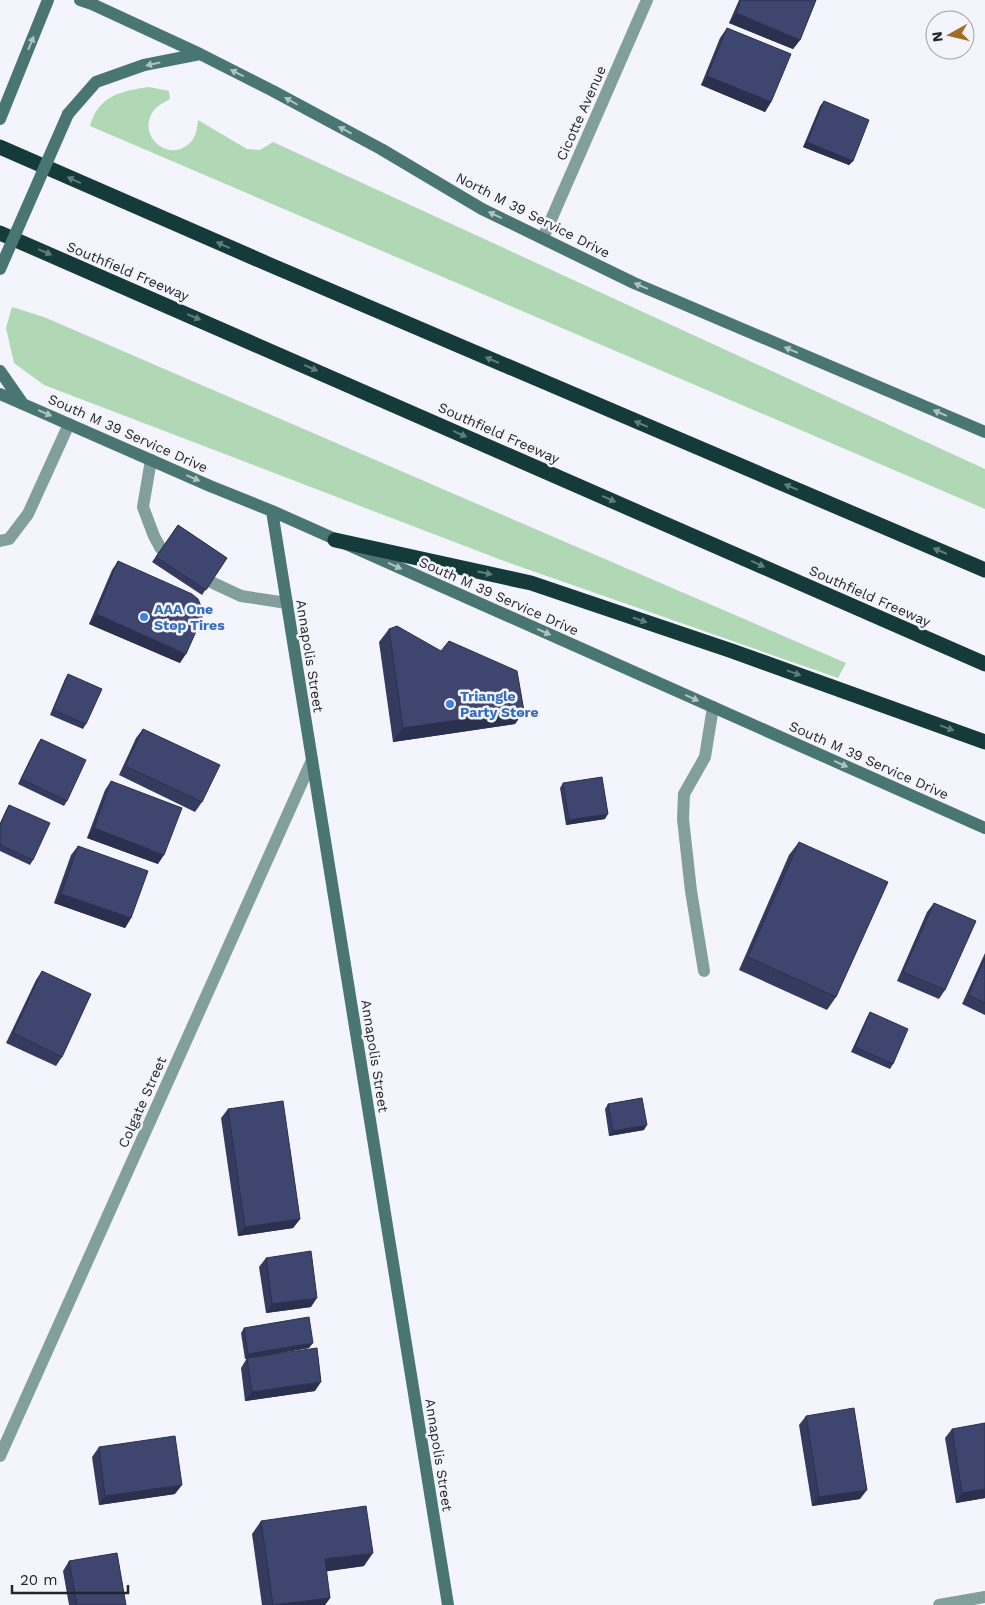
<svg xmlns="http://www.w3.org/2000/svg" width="985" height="1605" font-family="'Work Sans',sans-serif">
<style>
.green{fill:#b1d8b4}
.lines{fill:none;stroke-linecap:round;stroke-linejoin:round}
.lane{stroke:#829f9d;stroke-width:12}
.street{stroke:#829f9d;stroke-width:12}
.secondary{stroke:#497573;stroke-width:12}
.highway{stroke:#143b39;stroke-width:15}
.secondary-bridge{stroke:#497573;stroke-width:12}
.wall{fill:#353b5f}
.shaded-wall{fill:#2b304e}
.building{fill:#3e456f;stroke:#2b304e}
.oneway{fill:#b0c2c5}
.oneway2{fill:#627c7d}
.shop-dot{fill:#3f7fe0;stroke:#f4f5fc;stroke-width:2}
.labels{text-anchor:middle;stroke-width:5;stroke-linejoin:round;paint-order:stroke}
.street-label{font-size:14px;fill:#242527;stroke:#f4f5fc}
.shop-label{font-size:14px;font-weight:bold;fill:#366cbe;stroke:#f4f5fc;text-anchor:start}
</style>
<rect width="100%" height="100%" fill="#f4f5fc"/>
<path class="green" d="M149,87l20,4 1,8c-7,4 -14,7 -18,14 -15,26 22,53 41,26 4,-5 4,-13 5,-19l49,29 13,1 13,-8 712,327v40l-895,-383c8,-30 31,-35 59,-39z
M12,307l32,10 802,346 -8,15 -334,-117 -460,-176 -30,-22 -8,-35z"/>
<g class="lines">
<path class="lane" d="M151,460l-8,47 11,29 7,13
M0,541l9,-2 19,-25 41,-90
M211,582l30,14 46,7
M704,971l-13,-80 -8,-72 1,-25 21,-37 8,-50"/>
<path class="street" d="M543,238l104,-238
M0,1456l312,-696
M939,1605l46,-8"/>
<path class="secondary" d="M80,0l12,4 108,50 73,37 108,58 101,60 152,74 351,149
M68,114l28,-32 48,-17 56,-11
M0,119l48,-119
M0,371l23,33
M0,394l210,92 62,25 713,317
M272,511l176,1094"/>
<path class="highway" d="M0,147l268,117 717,306
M0,233l985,431
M335,540l196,43 201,68 253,91"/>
<path class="secondary-bridge" d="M0,269l68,-155"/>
</g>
<path class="wall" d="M739,0h77l-16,40 -7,9 -64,-26z
M727,28l44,74 -6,10 -64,-27 19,-47z
M824,101l29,60 -4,4 -46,-18 17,-41z
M178,525l49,33 -25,37 -50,-33z
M118,561l62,102 -91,-39 23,-54z
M389,629l135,82 -9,13 -122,18 -14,-100z
M68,674l18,50 -3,5 -33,-14 15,-36z
M143,729l59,73 -7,10 -76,-37 17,-37z
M41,739l26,62 -3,5 -46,-22 20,-41z
M111,781l47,83 -71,-26 18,-48z
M563,783l42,36 -39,6 -6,-37z
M9,805l24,55 -3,5 -30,-14v-28l6,-13z
M799,842l37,155 -9,13 -88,-40 50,-115z
M78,846l53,72 -6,10 -71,-25 17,-48z
M934,903l11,87 -6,9 -42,-18 30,-69z
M985,953v62l-23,-11z
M42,971l20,86 -6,9 -50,-23 30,-63z
M870,1012l23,52 -3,5 -39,-17 16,-35z
M608,1104l36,26 -35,6 -4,-27z
M228,1109l72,110 -7,9 -55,8 -17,-118z
M266,1258l45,49 -45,6 -7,-46z
M244,1328l65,20 -60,10 66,33 -70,10 -4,-33 6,-10 -2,1 -4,-26z
M806,1416l54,83 -48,7 -13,-81z
M952,1429l33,69 -29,5 -11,-65z
M99,1447l76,47 -76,11 -7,-48z
M261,1521l103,45 -38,5 4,27 -5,7h-63l-10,-71z
M69,1561l57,44h-57l-6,-34z"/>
<path class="shaded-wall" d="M736,13l64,27 -7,9 -64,-26z
M707,76l64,26 -6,10 -64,-27z
M807,142l46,19 -4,4 -46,-18z
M96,614l90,40 -6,9 -91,-39z
M524,711l-9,13 -122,18 10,-14z
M608,814l-3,5 -39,6 3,-5z
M94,828l70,27 -6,9 -71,-26z
M61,894l70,24 -6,10 -71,-25z
M647,1125l-3,5 -35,6 4,-5z
M300,1219l-7,9 -55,8 7,-9z
M317,1298l-6,9 -45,6 6,-9z
M313,1343l-4,5 -64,11 3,-5z
M321,1382l-6,9 -70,10 7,-9z
M182,1485l-7,9 -76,11 6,-9z
M985,1489v9l-29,5 6,-10z
M867,1490l-7,9 -48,7 7,-9z
M373,1553l-9,13 -48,7 9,-14z
M330,1598l-5,7h-48z"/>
<path class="building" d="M741,0h75l-16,40 -64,-27z
M727,28l64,26 -20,48 -64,-26z
M824,101l45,19 -16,41 -46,-19z
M178,525l49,33 -21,32 -50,-33z
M118,561l74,33 6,5 5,12 -1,7 -16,36 -90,-40z
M397,626l44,25 8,-10 68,30 7,40 -121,17 -14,-99z
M68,674l34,15 -16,35 -33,-14z
M143,729l77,36 -18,37 -77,-36z
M41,739l45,21 -19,41 -46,-22z
M602,777l6,37 -39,6 -6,-37z
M111,781l71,27 -18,47 -70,-27z
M9,805l41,18 -17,37 -33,-15v-20z
M799,842l89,40 -52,115 -88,-40z
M78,846l70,25 -17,47 -70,-24z
M934,903l42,18 -31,69 -42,-18z
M985,958v45l-17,-8z
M42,971l49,23 -29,63 -49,-24z
M870,1012l38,17 -15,35 -38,-17z
M642,1098l5,27 -34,6 -5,-27z
M283,1101l17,118 -55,8 -17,-118z
M311,1251l6,47 -45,6 -6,-46z
M309,1317l4,26 -65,11 -4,-26z
M317,1348l4,34 -69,10 -5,-34z
M854,1408l13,82 -48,7 -13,-81z
M985,1423v66l-23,4 -10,-64z
M175,1436l7,49 -77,11 -6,-49z
M366,1506l7,47 -48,6 5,39 -57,7 -12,-84z
M117,1553l9,52h-49l-8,-44z"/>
<defs><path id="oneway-solid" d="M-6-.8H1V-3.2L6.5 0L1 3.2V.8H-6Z" transform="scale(1.25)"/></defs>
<g class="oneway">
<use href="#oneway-solid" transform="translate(31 43) rotate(-68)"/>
<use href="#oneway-solid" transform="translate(153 64) rotate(168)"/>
<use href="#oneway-solid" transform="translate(237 73) rotate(-153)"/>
<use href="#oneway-solid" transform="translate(291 101) rotate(-150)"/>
<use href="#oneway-solid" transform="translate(345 130) rotate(-152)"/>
<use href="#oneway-solid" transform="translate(495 215) rotate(-155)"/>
<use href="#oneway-solid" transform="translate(641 286) rotate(-157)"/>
<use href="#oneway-solid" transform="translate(791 350) rotate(-157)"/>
<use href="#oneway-solid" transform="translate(45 413) rotate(23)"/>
<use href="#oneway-solid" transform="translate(940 413) rotate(-157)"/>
<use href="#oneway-solid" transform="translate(193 478) rotate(23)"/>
<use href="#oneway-solid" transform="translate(395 566) rotate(24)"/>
<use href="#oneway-solid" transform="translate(544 632) rotate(24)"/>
<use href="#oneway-solid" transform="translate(692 698) rotate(24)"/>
<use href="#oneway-solid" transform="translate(841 764) rotate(24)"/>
</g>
<g class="oneway2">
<use href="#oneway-solid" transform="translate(74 180) rotate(-156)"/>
<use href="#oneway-solid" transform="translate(223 245) rotate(-156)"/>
<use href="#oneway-solid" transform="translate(45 252) rotate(23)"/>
<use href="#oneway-solid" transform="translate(194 317) rotate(23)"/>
<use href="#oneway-solid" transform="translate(492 360) rotate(-157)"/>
<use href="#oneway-solid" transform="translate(311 368) rotate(24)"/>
<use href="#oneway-solid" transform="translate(641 424) rotate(-157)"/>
<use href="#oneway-solid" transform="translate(460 434) rotate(24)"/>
<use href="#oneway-solid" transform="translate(791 487) rotate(-157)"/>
<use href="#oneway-solid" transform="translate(609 499) rotate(24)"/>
<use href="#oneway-solid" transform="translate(940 551) rotate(-157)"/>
<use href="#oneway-solid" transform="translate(758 564) rotate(24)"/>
<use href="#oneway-solid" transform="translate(485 573) rotate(12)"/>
<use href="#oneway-solid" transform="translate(640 620) rotate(19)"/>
<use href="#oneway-solid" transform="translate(794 673) rotate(20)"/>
<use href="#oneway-solid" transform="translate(947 728) rotate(20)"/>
</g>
<g class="shop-dot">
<circle cx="144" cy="617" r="5"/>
<circle cx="450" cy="704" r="5"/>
</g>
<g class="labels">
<g class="street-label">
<text transform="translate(581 113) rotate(-66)" y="5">Cicotte Avenue</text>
<text transform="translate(533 215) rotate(27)" y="5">North M 39 Service Drive</text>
<text transform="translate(128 271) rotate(23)" y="5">Southfield Freeway</text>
<text transform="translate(128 433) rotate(24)" y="5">South M 39 Service Drive</text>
<text transform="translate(499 433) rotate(24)" y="5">Southfield Freeway</text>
<text transform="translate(499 596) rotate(24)" y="5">South M 39 Service Drive</text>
<text transform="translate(870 596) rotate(24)" y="5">Southfield Freeway</text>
<text transform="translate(310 656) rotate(81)" y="5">Annapolis Street</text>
<text transform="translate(869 760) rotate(24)" y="5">South M 39 Service Drive</text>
<text transform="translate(375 1056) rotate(81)" y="5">Annapolis Street</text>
<text transform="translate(142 1102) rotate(-66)" y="5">Colgate Street</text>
<text transform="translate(439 1455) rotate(81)" y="5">Annapolis Street</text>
</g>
<g class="shop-label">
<text x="154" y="614">AAA One<tspan x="154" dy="16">Stop Tires</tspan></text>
<text x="460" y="701">Triangle<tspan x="460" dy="16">Party Store</tspan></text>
</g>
</g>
<g transform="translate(950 35) rotate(262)"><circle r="24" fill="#f4f5fc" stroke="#a1a2a7"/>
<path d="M0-4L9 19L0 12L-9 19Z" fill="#a26e26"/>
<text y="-8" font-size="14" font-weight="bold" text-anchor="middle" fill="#242527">N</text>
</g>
<path d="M12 1585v8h116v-8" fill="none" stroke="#242527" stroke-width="2.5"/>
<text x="20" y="1585" font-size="15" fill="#242527" stroke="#f4f5fc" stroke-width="4" paint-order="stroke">20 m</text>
</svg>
